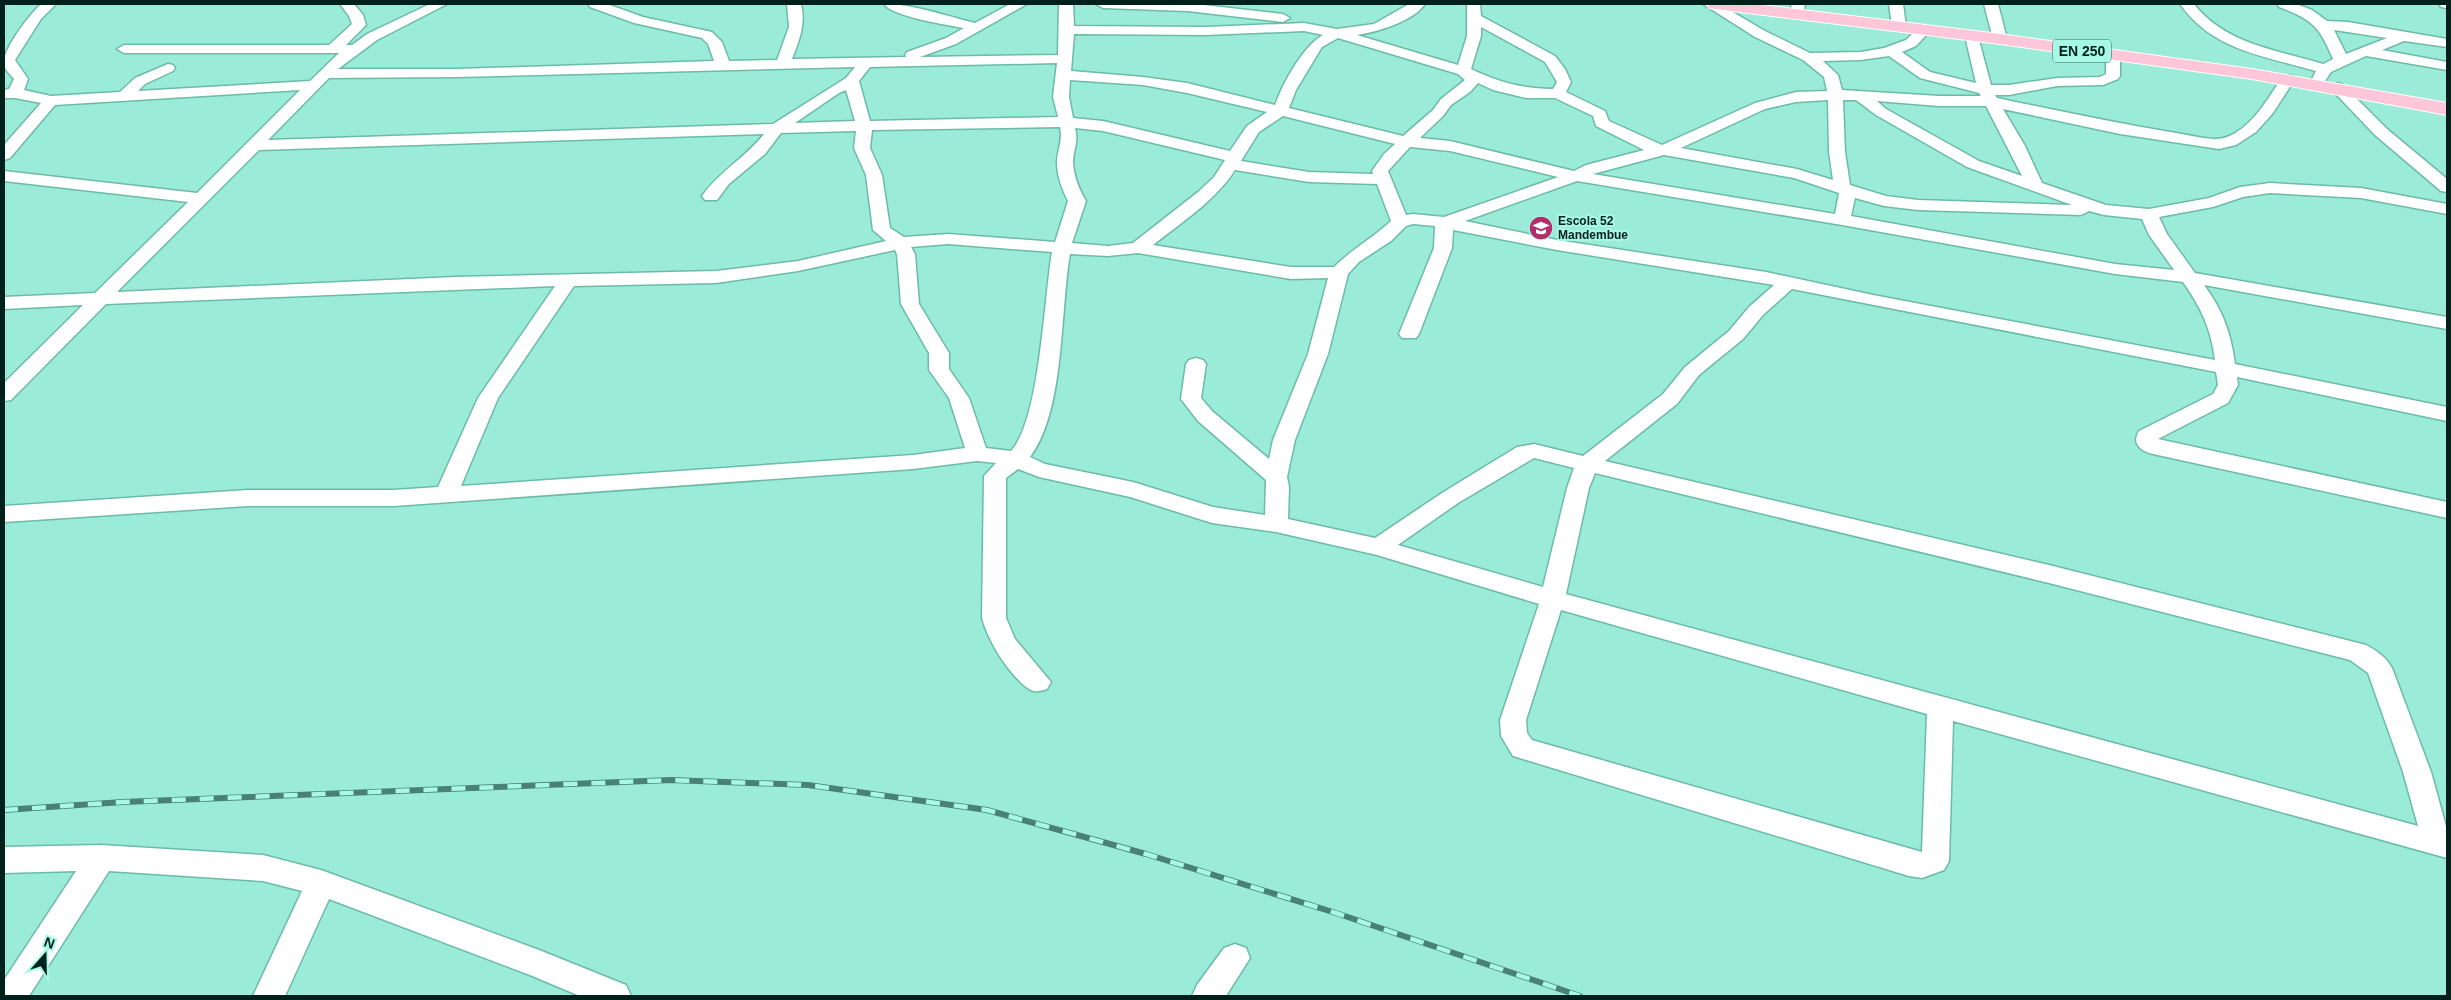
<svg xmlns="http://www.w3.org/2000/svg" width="2451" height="1000" font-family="Arial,sans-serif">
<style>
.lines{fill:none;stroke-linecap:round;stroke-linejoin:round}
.minor-casing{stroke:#6bbba8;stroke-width:3}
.major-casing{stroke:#fff;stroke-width:2}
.minor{fill:#fff;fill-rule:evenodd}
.major{fill:#fdc6d9;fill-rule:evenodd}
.rail-casing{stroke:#498174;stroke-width:6}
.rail{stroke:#a7f8e4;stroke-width:4.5;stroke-dasharray:14;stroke-linecap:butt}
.labels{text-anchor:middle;stroke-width:4;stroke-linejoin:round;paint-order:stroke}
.far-poi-label{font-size:12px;font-weight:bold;fill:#00211b;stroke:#a7f8e4;text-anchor:start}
.shield{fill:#a7f8e4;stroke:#326257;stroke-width:1}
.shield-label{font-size:14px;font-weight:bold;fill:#00211b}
</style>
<rect width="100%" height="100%" fill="#9aebd7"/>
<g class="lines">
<g class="minor-casing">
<path id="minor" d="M41,4h15l-15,15 -26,41 13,19 -4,11 27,6 69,-4 15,-14 33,-14 5,1 2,3 -2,3 -28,13 -7,7 172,-10 29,-28h-215l-7,-4 7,-4h205l23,-21 -3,-8 -9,-12h14l9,11 3,10 -20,20h6l15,-11 63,-30h17l-70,36 -39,29h119l257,-8 -6,-17 -6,-6 -68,-15 -44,-16 -2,-3h19l36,13 69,15 10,10 7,19 48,-1 12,-33 -2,-23h14c5,20 -2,37 -9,55l114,-2 -1,-2 2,-3 39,-14 18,-10c-16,-3 -71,-11 -80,-24 30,0 62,12 91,19l35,-19h17l-71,40 -36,13 138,-2 1,-51h14l1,22 132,1 98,-4 33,6 37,-5 35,-20h16c-11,17 -48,28 -68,31l101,30 9,-29v-31l13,-1 1,12 74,40 10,13 6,13 -5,10 39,19 4,10 53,24 93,-42 41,-11 31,-1 -3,-14 -21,-17 -48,-23 -52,-33h16l46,27 45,22 51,-1 23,-4 22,-8 14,-14h10l2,3 -16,17 -14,6 28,20 46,11 -11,-47 7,-4 5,1 14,52h18l48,-7 43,-1 6,-3v-19l2,-3h10l2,3v21l-2,3 -15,6 -46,1 -48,9h-14l2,3c62,13 123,26 185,36 13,2 32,8 45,3 26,-10 41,-39 56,-61h10l2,3 -22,34 -17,19 -20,13 -17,4 -99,-15 -117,-25 22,37 17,37 64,22 43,4 60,-11 31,-11 30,-4 91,5 86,16v10l-86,-16 -91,-5 -27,4 -30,10 -54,10 8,17 28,39 252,44v12l-243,-44c19,26 27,48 31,79l212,43v14l-210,-44 1,8 -10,18 -70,36 289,63v16l-294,-64c-12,-3 -22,-10 -14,-23l74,-37 5,-9 -2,-13 -424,-83 -29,26 -20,24 -44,36 -22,29 -72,57 444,104 317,80c11,6 20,12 26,23l39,104 16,58v28l-494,-137 -4,140 -5,9 -22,8 -13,-2 -396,-120 -12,-20 -1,-16 39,-116 -162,-49 -101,-23 -64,-9 -82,-26 -91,-20 -21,-8 -12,9v140l9,21 36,43 -4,7c-6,2 -12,4 -18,0 -20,-14 -41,-48 -47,-71l2,-142 12,-13 -19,-2 -64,8 -519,37h-146l-244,16v-16l244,-16h146l44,-3 40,-89 77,-112 -449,18 -95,96 -7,1v-18l79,-78 -79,4v-12l91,-4 93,-91 -184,-21v-10l193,22 103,-103 -245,15 -45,53 -6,2v-15l37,-42 -26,-5h-11v-8l5,-1 5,-10c-3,-4 -8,-8 -10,-13 -4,-14 27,-53 37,-62zM1481,27l64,35 12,20 -4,7c-33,-1 -52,-6 -82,-20l10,-33zM1304,31l19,4c-20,11 -40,48 -48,70l-88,-22 -44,-6 -72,-6 3,-37 132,1zM1338,38l120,36 7,6 -24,19 -8,11 -30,26 -114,-28 7,-18 26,-43zM1889,56l31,22 59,15 2,3h-42l-97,-6 -4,-15 -15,-14 38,-1zM1057,63l-4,34 5,20 -188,4 -11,-40 11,-14zM855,67l-9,11 -73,46 -505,16 61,-62 128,-1zM1070,80l73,5 44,8 80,19 -20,14 -17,25 -127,-30 -30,-3 -4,-21zM1478,83l15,7 33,8h29l38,18 3,10 48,24 -58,15 -12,6 -124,-30 -30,-3 23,-22 8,-11 19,-13zM846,90l9,31 -60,2 44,-30zM1828,100l1,52 4,28 -36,-11 -116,-21 84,-39 31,-7zM1843,100h13l20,15 91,52 105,38 -154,-5 -32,-4 -36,-11 -5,-33zM1877,101l62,5h47l36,70 -43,-15 -93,-52zM1283,116l112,28 -11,10 -12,17 1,3 -64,-2 -68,-11 18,-29zM1060,127c3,15 -3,22 -3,36 0,13 5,26 11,38l-13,41 -107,-8 -44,3 -14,-9 -8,-53 -12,-27 2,-18zM1075,128l28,3 122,29 -11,17 -16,15 -65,51 -25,3 -36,-3 14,-42c-7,-12 -12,-24 -13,-38 0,-13 6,-21 2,-35zM856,131l-2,17 12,27 7,55 13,11 -88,20 -82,10 -261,6 -338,15 142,-142 505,-16c-18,23 -44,37 -62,62l3,4h12l12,-16 36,-30 16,-21zM1410,147l40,4 108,26 -114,40 -31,-3 -7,1 -18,-44zM1664,155l130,23 45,15 -4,21 -242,-40zM1235,170l74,12 68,2 14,37c-18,17 -39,28 -57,46h-43l-138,-22c29,-23 62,-44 82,-75zM1577,181l265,44 273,49 68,8c18,25 28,47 32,78l-342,-65 -107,-23 -209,-32 -92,-19zM1855,198l29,8 34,4 163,5 8,-4 15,4 38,4 7,16 25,35 -59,-6 -264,-48zM1413,224l22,2 -1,22 -35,86 3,4h14l3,-4 33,-86 1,-18 104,20 217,35 -25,22 -20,24 -44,36 -22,27 -80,62 -49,-12 -17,3 -75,46 -67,45 -87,-19 1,-32 -2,-10 8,-37 33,-86 20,-80 11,-12 32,-21 15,-15zM948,244l104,8c-8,46 -12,168 -41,199l-25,-3 -17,-50 -20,-29v-16l-30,-49 -4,-50 -4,-7zM895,250l2,4 4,50 28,49v17l20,28 16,50 -52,7 -452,31 37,-88 76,-112 142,-3 82,-12zM1138,253l153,26 37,-1 -20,76 -35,86 -4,19 -57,-48 -11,-13 5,-34 -3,-4 -7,-2 -7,2 -3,4 -5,35 17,22 68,59 -1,35 -52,-8 -80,-25 -88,-18 -15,-7c35,-46 30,-146 40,-203l38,2zM1534,458l40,10 -7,20 -24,99 -145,-42 60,-42zM1595,473l454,110 301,77 18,13 35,99 15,54 -852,-232 23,-106zM1561,610l366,104 -5,138 -390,-112 -5,-7 -1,-13z
M1096,4h99l88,10 7,4 -7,4 -95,-11 -85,-3z
M1791,4h14l-2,12h-10z
M1889,4h14l3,22 -2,3 -5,1 -7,-4z
M1984,4h14l9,35 -2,3 -5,1 -7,-4z
M2180,4h14c31,40 83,46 129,60l10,-5c-13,-32 -21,-40 -54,-52l-2,-3h19l16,6 15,11 21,1 99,17v8l-43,-6 -22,9 65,12v8l-81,-14 -35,16 -8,12 -5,1 -7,-4 5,-10c-51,-15 -103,-20 -136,-67zM2334,30l53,8 -41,16z
M2439,4h8v4l-6,-1z
M2338,83l5,2 44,44 60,50v13l-6,-1 -66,-56 -42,-44 -3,-3z
M101,845l162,10 58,15 218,80 87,35 5,11h-51l-50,-21 -201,-76 -44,97h-32l49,-105 -39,-10 -154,-10 -80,125h-25v-16l72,-109 -72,2v-26z
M1235,944l11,4 4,10 -24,38h-34l5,-11 27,-37z"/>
</g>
<g class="major-casing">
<path id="major" d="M1707,4h47l246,30 252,35 195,34v12l-195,-36 -252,-35 -285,-35 -6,-1z"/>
</g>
<use href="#minor" class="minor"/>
<use href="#major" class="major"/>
<g class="rail-casing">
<path id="rail" d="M4,810l119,-8 548,-22 137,5 179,25 159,44 190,59 244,83"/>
</g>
<use href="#rail" class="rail"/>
</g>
<defs>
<g id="school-disc" transform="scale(1.25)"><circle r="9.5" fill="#b52c6b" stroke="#a7f8e4"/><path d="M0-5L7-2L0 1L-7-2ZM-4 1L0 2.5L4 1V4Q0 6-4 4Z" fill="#fff"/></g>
</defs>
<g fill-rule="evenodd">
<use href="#school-disc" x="1541" y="228"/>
</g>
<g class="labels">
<g class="far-poi-label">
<text x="1558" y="225">Escola 52<tspan x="1558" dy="14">Mandembue</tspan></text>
</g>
<rect class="shield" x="2053" y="39.5" width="58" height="23" rx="4"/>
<g class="shield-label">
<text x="2082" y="56">EN 250</text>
</g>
</g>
<rect width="2451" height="1000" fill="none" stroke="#00211b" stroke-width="10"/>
<g transform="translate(45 955) rotate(20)" stroke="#a7f8e4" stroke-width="4" paint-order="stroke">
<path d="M0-4L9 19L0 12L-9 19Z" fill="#00211b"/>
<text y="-8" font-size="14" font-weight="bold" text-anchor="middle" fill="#00211b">N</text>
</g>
</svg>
